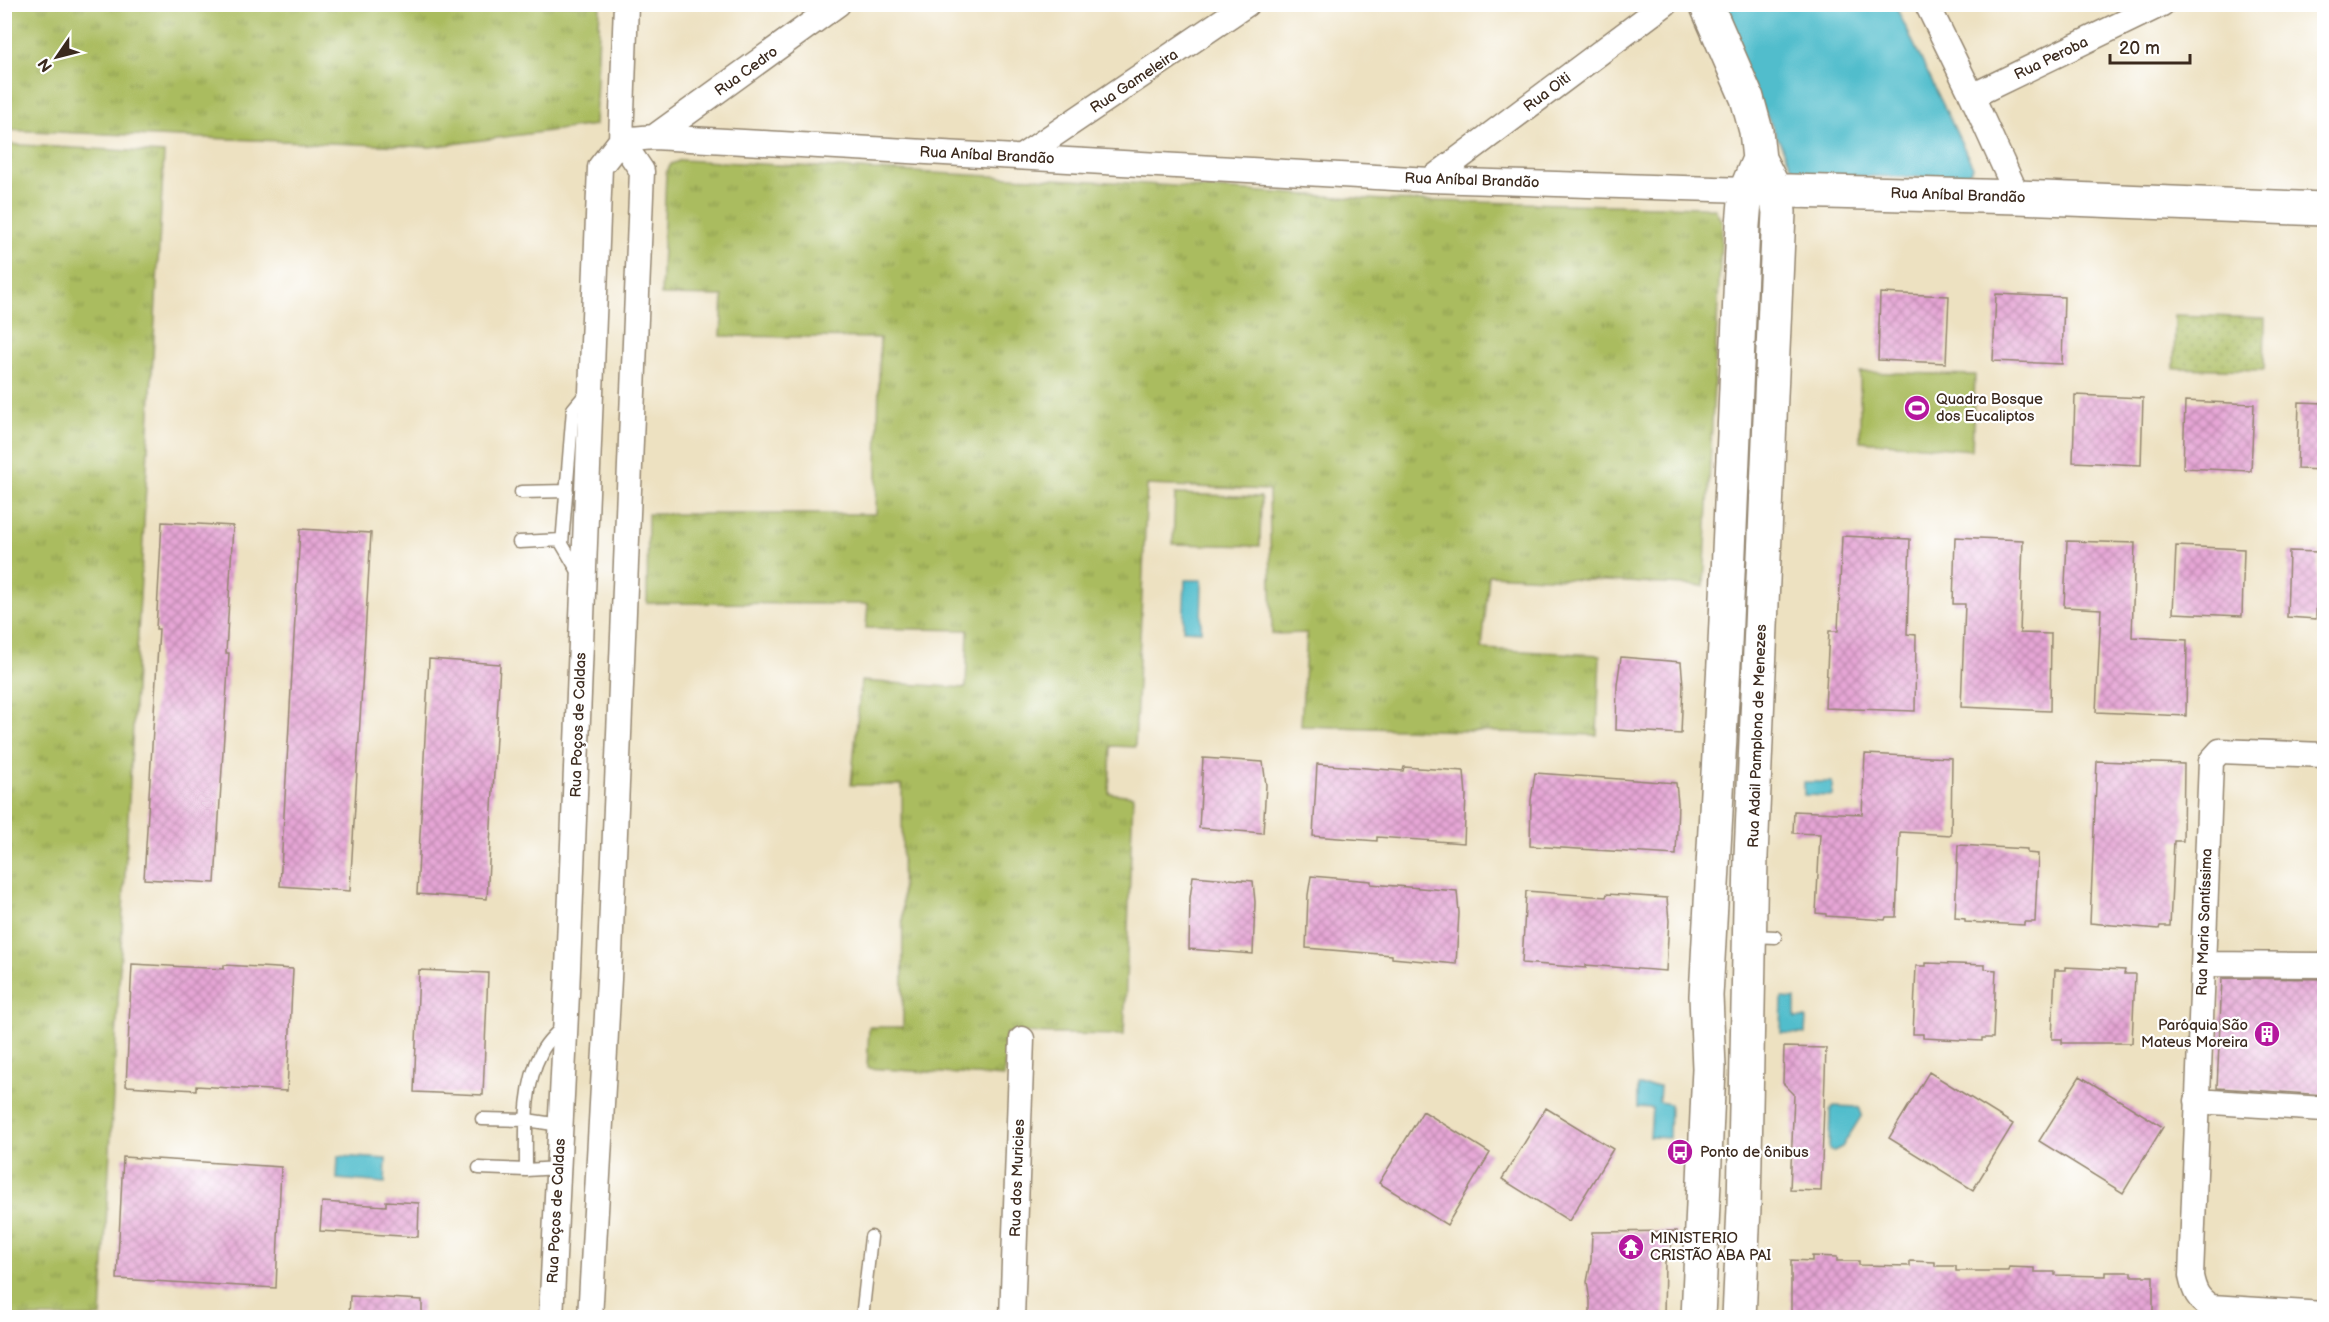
<svg xmlns="http://www.w3.org/2000/svg" width="2329" height="1322" font-family="'Balsamiq Sans',sans-serif">
<style>
.grass{fill:url(#grass-tufts);stroke:#72733e;stroke-width:1.5}
.park{fill:url(#park-dots);stroke:#72733e;stroke-width:1.5}
.pitch{fill:#aabc5f;stroke:#72733e;stroke-width:1.5}
.water{fill:#51bdcc;stroke:#467475;stroke-width:1.5}
.building{fill:url(#building-cross-hatch)}
.lines{fill:none;stroke-linecap:round;stroke-linejoin:round}
.lane-casing{stroke:#948670;stroke-width:15}
.street-casing{stroke:#948670;stroke-width:27}
.secondary-casing{stroke:#948670;stroke-width:36}
.lane{stroke:#fff;stroke-width:12}
.street{stroke:#fff;stroke-width:24}
.secondary{stroke:#fff;stroke-width:33}
.labels{text-anchor:middle;stroke-width:4.5;stroke-linejoin:round;paint-order:stroke}
.street-label{font-size:15px;fill:#3b2a1e;stroke:#fff}
.poi-label{font-size:15px;fill:#3b2a1e;stroke:#fff;text-anchor:start}
</style>
<defs>
<pattern id="grass-tufts" width="24" height="20" patternUnits="userSpaceOnUse" patternTransform="scale(1.5)"><rect width="24" height="20" fill="#aabc5f"/><path d="M3 7l-1-3M5 7V3M7 7l1-3M15 17l-1-3M17 17v-4M19 17l1-3" fill="none" stroke="#8c994e"/></pattern>
<pattern id="park-dots" width="8" height="8" patternUnits="userSpaceOnUse" patternTransform="scale(1.5)"><rect width="8" height="8" fill="#aabc5f"/><path d="M2 2h.1M6 6h.1" fill="none" stroke="#8c994e" stroke-width="1.8" stroke-linecap="round"/></pattern>
<pattern id="building-cross-hatch" width="8" height="8" patternUnits="userSpaceOnUse" patternTransform="scale(1.5)"><rect width="8" height="8" fill="#e6a6d6"/><path d="M0 0l8 8M0 8l8-8" fill="none" stroke="#bc87ad"/></pattern>
</defs>
<rect width="100%" height="100%" fill="#fff"/>
<filter id="ink" filterUnits="userSpaceOnUse"><feTurbulence type="fractalNoise" baseFrequency=".0167" numOctaves="2"/><feDisplacementMap in="SourceGraphic" scale="12" xChannelSelector="R" yChannelSelector="G"/><feConvolveMatrix kernelMatrix="1 2 1 2 8 2 1 2 1" color-interpolation-filters="sRGB"/></filter>
<filter id="wash" filterUnits="userSpaceOnUse"><feTurbulence type="fractalNoise" baseFrequency=".008" numOctaves="4" result="noise"/><feDisplacementMap in="SourceGraphic" scale="24" xChannelSelector="R" yChannelSelector="G"/><feGaussianBlur stdDeviation="1.35" result="paint"/><feColorMatrix in="noise" values="0 0 0 0 0 0 0 0 0 0 0 0 0 0 0 0 0 1.4 0 .05"/><feComposite in="paint" operator="in"/></filter>
<g filter="url(#wash)">
<rect width="100%" height="100%" fill="#ede1c1"/>
<path class="grass" d="M5,4l595,1 -5,120 -165,22 -425,-17z
M4,144l160,9 -63,1164h-96z
M681,160l449,23 254,17 319,7 12,2 7,13 -18,364 -215,-11 -7,74 118,6 -3,80 -296,-9 6,-93 -35,1 -3,-144 -122,-5 -12,262 -24,-1 -2,47 24,3 -9,239 -118,-2 -2,44 -137,-9 2,-41h34l-1,-242h-51l10,-104 105,7 2,-58 -102,-2 2,-24 -221,-1 1,-89h228l4,-176 -159,-2 2,-40 -62,-1 5,-122 5,-9z"/>
<path class="park" d="M2175,315l90,3 -1,52 -90,-2z"/>
<path class="pitch" d="M1860,372l115,3 -3,75 -112,-9z
M1175,494l86,3 -1,49 -87,-2z"/>
<path class="water" d="M1712,5h183l78,162 -7,11 -170,-3z
M1185,580h17l-1,51 -18,-1z
M1804,782h28v14l-28,-1z
M1782,998l13,1v19h11l-1,16 -24,-1z
M1638,1086h22l-1,16 11,2 -1,34 -19,-1 2,-29 -14,-1z
M1834,1106l25,1 3,8 -20,32 -8,4 -4,-1 -1,-4 1,-35z
M338,1156l48,3 -1,24 -48,-4z"/>
<g id="blocks">
<path class="building" d="M1880,293l69,3 -3,67 -68,-3z
M1996,294l68,3 -2,67 -69,-3z
M2075,395l68,3 -2,67 -68,-3z
M2185,401l69,3 -3,67 -68,-3z
M2299,402l26,1v67l-28,-1z
M162,522l71,4 -7,127h3l-14,230 -71,-4 15,-250h-3z
M300,529l71,4 -21,358 -70,-5z
M1842,536l68,3 -3,95 9,1 -1,76 -90,-3 4,-77h9z
M1955,537l68,3 -3,93 31,1 -1,77 -89,-4 4,-103h-12z
M2067,541l68,2 -3,94 55,3 -1,76 -90,-4 5,-103 -37,-2z
M2176,546l68,3 -2,67 -69,-3z
M2289,551l29,1 -2,67 -29,-2z
M1621,657l60,5 2,23 -2,49 -65,-4 1,-45z
M429,659l71,5 -13,235 -70,-5z
M1865,754l87,4 -1,77 -51,-3 -4,85h-10l-1,3 -59,-4v-2l-10,-1 4,-79 -27,-1 1,-22 68,3z
M1203,758l60,4 3,23 -3,48 -64,-5z
M2097,761l87,3 -1,77h-9l-4,85h-10l-1,3 -69,-6z
M1317,764l86,7 1,-4 60,4 2,24 -2,48 -87,-6v4l-64,-5z
M1535,773l141,10 2,20 -2,52 -146,-9 1,-46z
M1958,845l69,4v4l11,1 -3,68h-11v3l-59,-3v-3l-10,-1z
M1193,876l60,5 2,21 -2,52 -64,-5 1,-51z
M1311,876l60,5v3l86,7 2,22 -3,51 -64,-6v-3l-86,-7 2,-53z
M1526,891l80,6 1,-3 60,4 2,23 -3,50 -80,-6v3l-64,-5z
M1926,963l59,2v4l11,1 -3,68h-11v3l-59,-3v-4h-10l3,-68h10z
M132,964l92,5v-4l69,4 -6,122 -91,-5v4l-70,-4z
M2065,967l60,3 -1,4h11l-3,69h-70v-4h-10l3,-69h10z
M419,970l69,3 -5,122 -69,-3z
M2222,978l103,1v116l-108,-7z
M1784,1047l42,1 -5,143 -31,-1 4,-96 -11,-11z
M1929,1072l84,52 -40,66 -84,-52z
M2080,1076l83,51 -40,66 -84,-52z
M1546,1108l67,41 -44,72 -67,-42z
M1423,1111l67,42 -43,72 -68,-42z
M123,1157l158,10 -5,121 -159,-9z
M386,1201l33,2 -1,34 -98,-6 2,-29 64,4z
M1677,1231l-12,31 -1,55h-74v-16l-3,-19 4,-21 1,-29z
M1812,1256l25,1v4h22v4l51,1v-5l25,1v4h21v5h52l1,-4 25,1v4h21v3l51,1v-4h26v4h21v41h-362v-57l21,1z
M350,1296l72,4v17h-73z"/>
</g>
</g>
<g filter="url(#ink)">
<use href="#blocks" fill-opacity="0" stroke="#948670" stroke-width="1.5"/>
<g class="lines">
<g class="lane-casing">
<path id="lane" d="M521,492l46,-1
M519,542l43,-2
M579,573l-17,-29 11,-135 15,-18
M1752,936l23,1
M482,1119l45,1 33,5
M479,1168l47,2 32,-2
M526,1170c0,-38 -3,-83 15,-117 4,-10 14,-18 21,-26
M862,1318l9,-81"/>
</g>
<g class="street-casing">
<path id="street" d="M1927,4l45,92 46,101
M1972,96l190,-92
M654,137l184,-133
M621,140l33,-3 776,43 316,10
M1021,157l226,-153
M1430,180l235,-176
M2324,755l-104,-4 -9,10 -20,515c3,15 7,23 20,31l113,7
M2203,964l121,1
M2197,1101l127,8
M551,1318l16,-324 33,-827 21,-27 5,-136
M590,1318l19,-339 33,-808 -21,-31
M1012,1318l10,-279"/>
</g>
<g class="secondary-casing">
<path id="secondary" d="M1706,4l41,94 9,33 3,28 16,31 4,22 -28,644 -7,351 -5,111
M1754,190l264,7 306,12
M1698,1318l11,-250 -3,-72 19,-352 18,-419 3,-35 13,-31"/>
</g>
<use href="#lane" class="lane"/>
<use href="#street" class="street"/>
<use href="#secondary" class="secondary"/>
</g>
</g>
<defs>
<g id="stadium-disc" transform="scale(1.35)"><circle r="9.5" fill="#b5179e" stroke="#fff"/><path d="M0-5a6.5 5 0 1 0 0 10a6.5 5 0 1 0 0-10ZM-3.5-1.8h7v3.6h-7Z" fill="#fff"/></g>
<g id="building-disc" transform="scale(1.35)"><circle r="9.5" fill="#b5179e" stroke="#fff"/><path d="M-4-6H4V6H1V3H-1V6H-4ZM-2.5-4.3h1.7v1.8h-1.7ZM.8-4.3h1.7v1.8H.8ZM-2.5-1h1.7V.8h-1.7ZM.8-1h1.7V.8H.8Z" fill="#fff"/></g>
<g id="bus-disc" transform="scale(1.35)"><circle r="9.5" fill="#b5179e" stroke="#fff"/><path d="M-5-6H5V4H4V6H2V4H-2V6H-4V4H-5ZM-3.5-4V0h7V-4ZM-3.5 1.2v1.5H-2V1.2ZM2 1.2v1.5H3.5V1.2Z" fill="#fff"/></g>
<g id="temple-disc" transform="scale(1.35)"><circle r="9.5" fill="#b5179e" stroke="#fff"/><path d="M0-6L5-2H3V0L6.5 2.5H4V6H1.5V3h-3V6H-4V2.5H-6.5L-3 0V-2H-5Z" fill="#fff"/></g>
</defs>
<g fill-rule="evenodd">
<use href="#stadium-disc" x="1917" y="408"/>
<use href="#building-disc" x="2267" y="1034"/>
<use href="#bus-disc" x="1680" y="1152"/>
<use href="#temple-disc" x="1631" y="1247"/>
</g>
<g class="labels">
<g class="street-label">
<text transform="translate(2051 58) rotate(-26)" y="5">Rua Peroba</text>
<text transform="translate(746 71) rotate(-36)" y="5">Rua Cedro</text>
<text transform="translate(1134 81) rotate(-34)" y="5">Rua Gameleira</text>
<text transform="translate(1547 92) rotate(-37)" y="5">Rua Oiti</text>
<text transform="translate(987 155) rotate(3)" y="5">Rua Aníbal Brandão</text>
<text transform="translate(1472 180) rotate(2)" y="5">Rua Aníbal Brandão</text>
<text transform="translate(1958 195) rotate(2)" y="5">Rua Aníbal Brandão</text>
<text transform="translate(578 725) rotate(-88)" y="5">Rua Poços de Caldas</text>
<text transform="translate(1757 736) rotate(-88)" y="5">Rua Adail Pamplona de Menezes</text>
<text transform="translate(2204 922) rotate(-88)" y="5">Rua Maria Santíssima</text>
<text transform="translate(1017 1178) rotate(-88)" y="5">Rua dos Muricies</text>
<text transform="translate(556 1211) rotate(-87)" y="5">Rua Poços de Caldas</text>
</g>
<g class="poi-label">
<text x="1936" y="404">Quadra Bosque<tspan x="1936" dy="17">dos Eucaliptos</tspan></text>
<text x="2248" y="1030" text-anchor="end">Paróquia São<tspan x="2248" dy="17">Mateus Moreira</tspan></text>
<text x="1700" y="1157">Ponto de ônibus</text>
<text x="1650" y="1243">MINISTERIO<tspan x="1650" dy="17">CRISTÃO ABA PAI</tspan></text>
</g>
</g>
<rect width="2329" height="1322" fill="none" stroke="#fff" stroke-width="24"/>
<g transform="translate(57 57) rotate(235)" stroke="#ffffff" stroke-width="4.5" paint-order="stroke">
<path d="M0-4.5L10 22L0 15L-10 22Z" fill="#3b2a1e"/>
<text y="-9" font-size="16" font-weight="bold" text-anchor="middle" fill="#3b2a1e">N</text>
</g>
<path d="M2110 54v9h80v-9" fill="none" stroke="#3b2a1e" stroke-width="3"/>
<text x="2119" y="54" font-size="18" fill="#3b2a1e" stroke="#ffffff" stroke-width="4.5" paint-order="stroke">20 m</text>
</svg>
